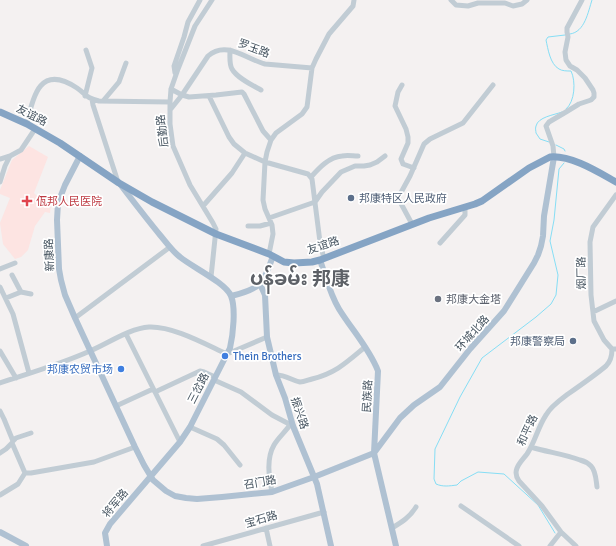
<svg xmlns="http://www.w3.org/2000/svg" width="616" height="546" font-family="Signika,'Noto Sans SC','Noto Sans Myanmar',sans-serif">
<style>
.medical{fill:#fde4e2}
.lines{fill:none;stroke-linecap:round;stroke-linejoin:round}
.stream{stroke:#86def5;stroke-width:1}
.minor{stroke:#c1ccd4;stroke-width:5}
.major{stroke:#afc1d2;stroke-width:6}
.highway{stroke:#85a4c4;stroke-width:7}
.service-dot{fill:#5c6f8a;stroke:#fff;stroke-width:1.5}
.health-dot{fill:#e0444e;stroke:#fff;stroke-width:1.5}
.worship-dot{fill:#6b7280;stroke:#fff;stroke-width:1.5}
.shop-dot{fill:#3f7fe0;stroke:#fff;stroke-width:1.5}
.labels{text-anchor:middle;stroke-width:3.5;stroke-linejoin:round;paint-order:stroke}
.street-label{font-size:11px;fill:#475561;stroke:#fff}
.service-label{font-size:11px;fill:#4e5e75;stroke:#fff;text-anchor:start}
.health-label{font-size:11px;fill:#be3a42;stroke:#fff;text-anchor:start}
.worship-label{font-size:11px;fill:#5b616d;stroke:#fff;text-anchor:start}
.shop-label{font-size:11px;fill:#366cbe;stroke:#fff;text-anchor:start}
.town-label{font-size:19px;font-weight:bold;fill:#5d6167;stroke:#fff}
</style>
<rect width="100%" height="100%" fill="#f4f1f1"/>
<path class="medical" d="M29,146l19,11 -14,36 4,4 13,6 -1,10 -5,-1 -10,14 -7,24 -7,7 -6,2 -12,-15 -3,-21 10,-25 -10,-4v-4l12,-30z"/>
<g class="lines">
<path class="stream" d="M570,34c15,-2 18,-22 22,-34
M565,35l-17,2 -2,3c2,9 4,24 13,29 3,2 8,2 12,2 5,10 4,31 -5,38
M549,142l-9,-3 -4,-6c0,-2 -1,-4 0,-7 2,-9 18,-11 26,-14
M556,145l8,4 1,2
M555,533l-17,-28 -34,-31 -26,-2 -17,9 -4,4c-8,1 -14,2 -21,-1l-2,-5 1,-30 25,-52 22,-39 54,-41 15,-13 5,-9 2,-20 -8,-34 4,-21 5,-51 5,-6"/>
<path class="minor" d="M451,0l5,5 12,1 10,-3h27l8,3 9,-2 5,-4
M230,50c0,6 -1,14 2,19 5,9 20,16 29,21
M175,73l-1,-7 10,-29 4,-15 12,-22
M402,85l-4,7 -3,14 11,23 2,8v6l-7,16 2,5 11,4
M171,89l11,6 7,2 27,-2 26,-3 2,2 19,37 8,9
M85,96l7,-28 -6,-18
M209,96l20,41 5,7 11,9 20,9 43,12 4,5 8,63 4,17
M92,99l1,6 25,77
M103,101l16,-19 7,-19
M170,102l1,-13 7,-20 17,-43 17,-26
M170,110l12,-15 26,-39c18,-16 38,3 57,8l47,4
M27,124c6,-30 14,-60 50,-36 10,7 9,10 22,13l71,1v22l3,22 17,39 23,38 3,6 -5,48
M554,157l-1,-11 -7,-20 3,-4 17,-10 13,-8 12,-4 3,-3v-4l-1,-3 -8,-12 -8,-8 -7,-4 -4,-6 -1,-8 3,-15 -1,-5v-4l15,-28
M0,159l10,-3
M311,177c8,-9 18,-20 31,-21 5,-1 11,0 16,0
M0,182l5,-16 5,-10 11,-6 14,-21
M616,195l-23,32 -3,15 1,53 3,26 10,19 8,9h4
M203,206l29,-33 13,-20
M269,218l46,-16 7,-10 19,-20 14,-6h9l6,-1 7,-3 8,-6
M412,224l-14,-26 12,-22 14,-32 6,-5 33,-16 30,-38
M248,226h12l11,-3
M440,243l25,-28v-8
M269,254l4,-20 -1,-9 -7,-16 -2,-9 2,-38 2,-10 4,-12 5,-7 26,-19 5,-7 5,-39 4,-9 13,-25 24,-28 1,-6
M0,269l15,-6
M12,275l9,17 10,2
M0,287l13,27 16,59
M6,298l15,-6
M593,312l23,-11
M75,318l95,-71
M126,334l54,108
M0,351l16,27
M276,375c10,0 15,5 24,7 4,0 8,-2 12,-3 24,-6 35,-17 53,-32
M214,380l27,12 31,23 21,11
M0,383c30,-10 61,-19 90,-32 17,-7 40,-23 59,-24 24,-1 56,17 78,27l40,-17
M155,392l45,-21 4,1 11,5
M116,406l37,-17
M0,411l4,8 9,22
M190,427l27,12 7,6 16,20
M531,447c16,5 33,7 49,13 4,1 8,3 11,6 5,5 5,14 6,21
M0,453l6,-4 6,-6
M25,473h6l63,-11 41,-15
M25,473l-13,-30 1,-2 3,-3 15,-5
M272,492c-3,-15 -6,-33 2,-47 4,-7 11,-13 16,-20
M0,495l18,-11 7,-11
M461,506l58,40
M266,528l4,18
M392,528c10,-6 18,-11 24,-21
M203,546l121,-34
M550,546l11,-14
M576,546l-15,-14 -19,-26 -23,-25c-8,-11 2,-19 8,-27 8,-12 11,-27 19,-39 5,-9 14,-15 22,-21 13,-9 26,-18 38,-28 5,-5 6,-10 6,-17"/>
<path class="major" d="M80,156l-15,29 -7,18 -1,17 2,49 2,11 4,15 10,23 60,129 9,18 9,15 13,11 9,5 11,2 11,1 25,-2 50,-5 42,-15 60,-24 26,-35 14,-13 26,-18 30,-38 34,-38 30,-48 4,-8 3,-9 2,-10 1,-20 10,-59
M320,260c6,17 10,34 19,49 13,21 30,39 39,62l-4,82 22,93
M260,284l5,11 2,42 9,38 9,23 8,28 24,58 14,62
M231,296c30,-7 32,-12 42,-40
M0,532l26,14
M107,546l-2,-13 5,-9 70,-82 10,-15 40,-79c3,-13 6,-40 1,-52 -5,-13 -39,-29 -51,-39 -8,-6 -14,-15 -20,-22 -14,-17 -27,-34 -40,-51"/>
<path class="highway" d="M0,112l27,12 33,19 59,40 33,19 64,32 53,20 15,8 10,1 18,-1 8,-2 109,-42 46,-14 7,-3 47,-33 21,-11c21,-2 48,15 66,25"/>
</g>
<g class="service-dot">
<circle cx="351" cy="198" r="4"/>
<circle cx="573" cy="341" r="4"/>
</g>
<path class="health-dot" d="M25 195h4v4h4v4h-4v4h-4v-4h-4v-4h4z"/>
<circle class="worship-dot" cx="438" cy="299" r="4"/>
<g class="shop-dot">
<circle cx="225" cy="356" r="4"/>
<circle cx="121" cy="369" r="4"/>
</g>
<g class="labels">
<g class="street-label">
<text transform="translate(254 48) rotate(20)" y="4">罗玉路</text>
<text transform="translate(32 115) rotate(27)" y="4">友谊路</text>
<text transform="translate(162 131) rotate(-97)" y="4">后勤路</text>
<text transform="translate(323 245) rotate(-18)" y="4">友谊路</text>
<text transform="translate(49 255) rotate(-93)" y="4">新康路</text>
<text transform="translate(581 273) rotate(-91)" y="4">烟厂路</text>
<text transform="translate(472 333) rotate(-48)" y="4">环城北路</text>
<text transform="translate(198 388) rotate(-63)" y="4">三岔路</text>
<text transform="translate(367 396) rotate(-87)" y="4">民族路</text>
<text transform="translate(300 413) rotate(72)" y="4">振兴路</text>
<text transform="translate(527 430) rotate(-65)" y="4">和平路</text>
<text transform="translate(260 482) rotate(-10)" y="4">召门路</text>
<text transform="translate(115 503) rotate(-50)" y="4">将军路</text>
<text transform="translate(261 519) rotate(-16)" y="4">宝石路</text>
</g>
<g class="service-label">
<text x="359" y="202">邦康特区人民政府</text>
<text x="565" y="345" text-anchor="end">邦康警察局</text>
</g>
<g class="health-label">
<text x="36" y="205">佤邦人民医院</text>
</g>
<g class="worship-label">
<text x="446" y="303">邦康大金塔</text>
</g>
<g class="shop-label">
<text x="233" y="360">Thein Brothers</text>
<text x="113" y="373" text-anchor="end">邦康农贸市场</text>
</g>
<g class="town-label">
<text x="300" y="285">ပန်ခမ်း 邦康</text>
</g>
</g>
</svg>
